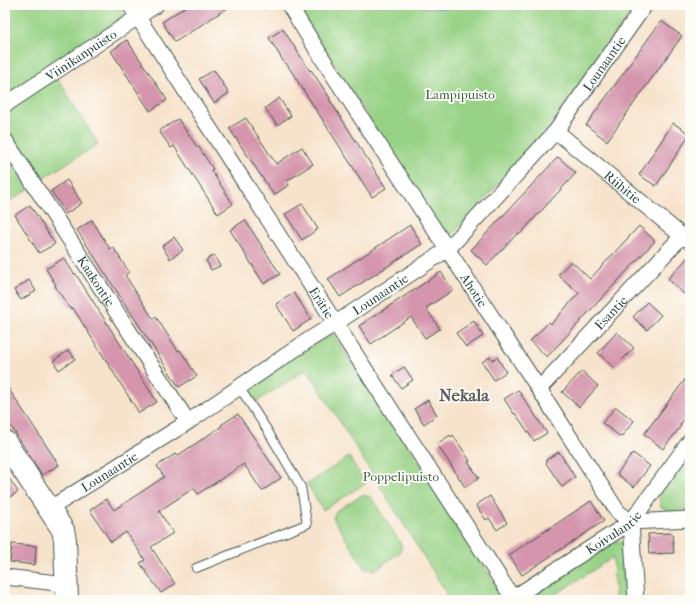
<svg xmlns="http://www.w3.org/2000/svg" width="695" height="605" font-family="'IM FELL French Canon',serif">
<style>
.green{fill:#98d286;stroke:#5c885d}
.water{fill:#58acd4;stroke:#3c7484}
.building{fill:#d596ad}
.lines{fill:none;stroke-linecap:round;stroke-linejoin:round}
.lane-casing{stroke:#3f564b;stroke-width:10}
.street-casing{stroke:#3f564b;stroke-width:17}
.secondary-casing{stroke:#3f564b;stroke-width:24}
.lane{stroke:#fff;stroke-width:8}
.street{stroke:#fff;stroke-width:15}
.secondary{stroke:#fff;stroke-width:22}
.labels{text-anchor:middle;stroke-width:3.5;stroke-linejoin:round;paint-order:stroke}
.street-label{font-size:13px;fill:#1f3d34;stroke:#fdfcf7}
.park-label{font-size:13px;fill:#3d6248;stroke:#fdfcf7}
.district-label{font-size:17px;font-weight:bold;fill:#5f5c5e;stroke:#fdfcf7}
</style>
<rect width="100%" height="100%" fill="#fdfcf7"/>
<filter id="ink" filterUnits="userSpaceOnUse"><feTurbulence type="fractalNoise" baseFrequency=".025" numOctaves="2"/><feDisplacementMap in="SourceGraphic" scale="8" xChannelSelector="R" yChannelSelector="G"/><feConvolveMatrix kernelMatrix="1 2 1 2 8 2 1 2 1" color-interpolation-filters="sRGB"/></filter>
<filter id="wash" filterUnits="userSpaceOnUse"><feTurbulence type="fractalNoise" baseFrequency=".012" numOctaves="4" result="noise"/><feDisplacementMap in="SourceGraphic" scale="16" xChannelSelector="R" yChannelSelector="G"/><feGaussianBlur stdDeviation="0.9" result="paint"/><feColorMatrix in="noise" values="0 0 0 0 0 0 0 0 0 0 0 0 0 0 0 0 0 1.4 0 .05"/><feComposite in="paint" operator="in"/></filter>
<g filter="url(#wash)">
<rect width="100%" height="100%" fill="#f7e3cc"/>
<path class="green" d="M5,5h113l8,13 -121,78z
M296,5h340l-91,128 -93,102h-8z
M57,77l41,67 -61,38 -32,-50v-22z
M5,151l24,38 -24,15z
M332,333l87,129 86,138h-60l1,-8 -139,-223 -51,33 -17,-9z
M690,449v61l-20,1 -9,-4 -2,-10 2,-7z
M349,457l17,26 -43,27 -16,-26z
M362,495l9,2 31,49 -3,7 -24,17 -10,-1 -32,-51 3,-7z
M619,541l6,3 6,56h-16l-2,-43 -64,42v1h-20c0,-5 2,-7 5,-10l78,-47z"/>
<path class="water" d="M417,5h45c-14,6 -31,3 -45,0z"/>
<g id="blocks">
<path class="building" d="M188,5h44l-57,37 -13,-20z
M661,21l21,15 -75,105 -21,-16z
M283,29l27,42 1,-1 19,28 -1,1 57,89 -14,9 -86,-134 -1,1 -16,-26z
M127,40l40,60 -17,11 -39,-60z
M214,70l15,23 -15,10 -15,-24z
M279,98l12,18 -14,9 -12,-17z
M246,118l30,46 26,-17 11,17 -26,17 2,4 -15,10 -45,-67z
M178,119l19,28 1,-1 15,23 -2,1 22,34 -15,10 -44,-68 -3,2 -12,-17z
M673,123l17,11 -34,52 -17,-11z
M558,157l18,16 -56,61 -2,-1 -31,32 -16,-15z
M67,180l15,23 -16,11 -15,-23z
M302,204l16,25 -16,11 -17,-26z
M30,205l25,39 -16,9 -24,-38z
M92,220l18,29 3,-2 16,25 -4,3 28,44 3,-2 22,34 2,-1 17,26 -18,11 -102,-157z
M245,220l35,54 -16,10 -34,-54z
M410,225l12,19 -82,53 -12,-18z
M639,226l16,15 -108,116 -17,-16 19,-19 2,2 28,-31 -21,-18 13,-14 19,18z
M174,237l9,13 -13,9 -8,-13z
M214,255l6,11 -9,4 -5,-10z
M690,255v32l-6,7 -16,-15z
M64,258l10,16 1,-1 82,129 -18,11 -66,-105 -3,1 -15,-23 1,-1 -10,-16z
M441,272l12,18 -27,18 14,21 -15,9 -14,-21 -40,27 -12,-18z
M29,280l7,11 -15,9 -7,-10z
M294,293l17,26 -18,12 -17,-27z
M647,302l14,13 -14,15 -14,-13z
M474,321l9,15 -17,11 -10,-14z
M617,332l17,16 -20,20 -16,-15z
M69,350l6,9 -16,11 -6,-9z
M490,357l2,3 5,-3 9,15 -12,8 -12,-18z
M404,367l9,13 -12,8 -9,-13z
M582,371l16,15 -19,21 -17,-15z
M690,373v38l-10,14 1,1 -18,23 -19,-15z
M5,383l54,82 -17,10 -37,-58z
M518,390l29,43 -13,8 -19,-28 -1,1 -10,-15z
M428,400l9,15 -13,9 -10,-15z
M616,407l18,14 -13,16 -19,-14z
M238,414l43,64 -19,13 -18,-27 -46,30 -4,-6 -35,23 14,22 -22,14 24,37 -14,9 -21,-30 5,-3 -19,-28 -15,10 -21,-32 16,-11 8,11 50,-33 -7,-11 18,-12 2,2 45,-30 -1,-1z
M450,435l1,2 2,-2 17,26 -2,1 11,16 -14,9 -28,-43z
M559,452l16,25 -13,10 -16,-24 1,-1 -1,-2z
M633,453l17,13 -16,21 -17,-13z
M5,472l13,20 -13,8z
M490,496l17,27 -10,7 -8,-12 -3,2 -10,-15z
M591,501l13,20 -82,54 -13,-20z
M672,533l2,20 -25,1 -1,-20z
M12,544l24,2 -1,19 -25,-3z"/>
</g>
</g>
<g filter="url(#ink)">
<use href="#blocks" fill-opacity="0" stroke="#3f564b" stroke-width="1"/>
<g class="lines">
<g class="lane-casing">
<path id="lane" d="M196,568l111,-44 -6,-37 -35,-59 -27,-41"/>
</g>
<g class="street-casing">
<g id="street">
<path id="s1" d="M130,5l384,595"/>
<path id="s2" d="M289,5l35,56 215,328 79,123 13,10 59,-3"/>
<path id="s3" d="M5,105l151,-100"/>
<path id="s4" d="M556,131l126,105 8,5"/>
<path id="s5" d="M5,140l183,282"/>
<path id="s6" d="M539,389l143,-153"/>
<path id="s7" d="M49,509l139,-87 122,-83 26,-16 112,-74 108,-118 89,-126"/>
<path d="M631,522l5,78"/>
<path d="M5,577l61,7"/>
<path id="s8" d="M513,598l118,-76 59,-81"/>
</g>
</g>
<g class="secondary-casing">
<path id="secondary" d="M5,442l58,88 2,10 2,60"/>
</g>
<use href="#lane" class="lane"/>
<use href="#street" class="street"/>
<use href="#secondary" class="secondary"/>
</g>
</g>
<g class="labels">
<g class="street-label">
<text dy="5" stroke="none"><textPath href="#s3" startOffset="91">Viinikanpuisto</textPath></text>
<text dy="5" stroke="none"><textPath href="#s7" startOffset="719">Lounaantie</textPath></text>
<text dy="5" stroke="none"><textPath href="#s4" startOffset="87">Riihitie</textPath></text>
<text dy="5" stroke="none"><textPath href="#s5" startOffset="168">Kaakontie</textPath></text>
<text dy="5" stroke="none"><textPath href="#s2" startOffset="340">Ahotie</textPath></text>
<text dy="5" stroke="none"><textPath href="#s7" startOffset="395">Lounaantie</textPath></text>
<text dy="5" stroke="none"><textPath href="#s1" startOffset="354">Erätie</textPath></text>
<text dy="5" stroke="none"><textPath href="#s6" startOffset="105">Esantie</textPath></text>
<text dy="5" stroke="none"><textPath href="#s7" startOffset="71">Lounaantie</textPath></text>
<text dy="5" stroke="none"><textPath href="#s8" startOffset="120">Koivulantie</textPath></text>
</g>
<g class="park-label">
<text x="460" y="99">Lampipuisto</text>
<text x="401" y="481">Poppelipuisto</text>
</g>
<g class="district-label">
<text x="464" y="401">Nekala</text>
</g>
</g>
<rect width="695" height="605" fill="none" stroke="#fdfcf7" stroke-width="20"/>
</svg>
